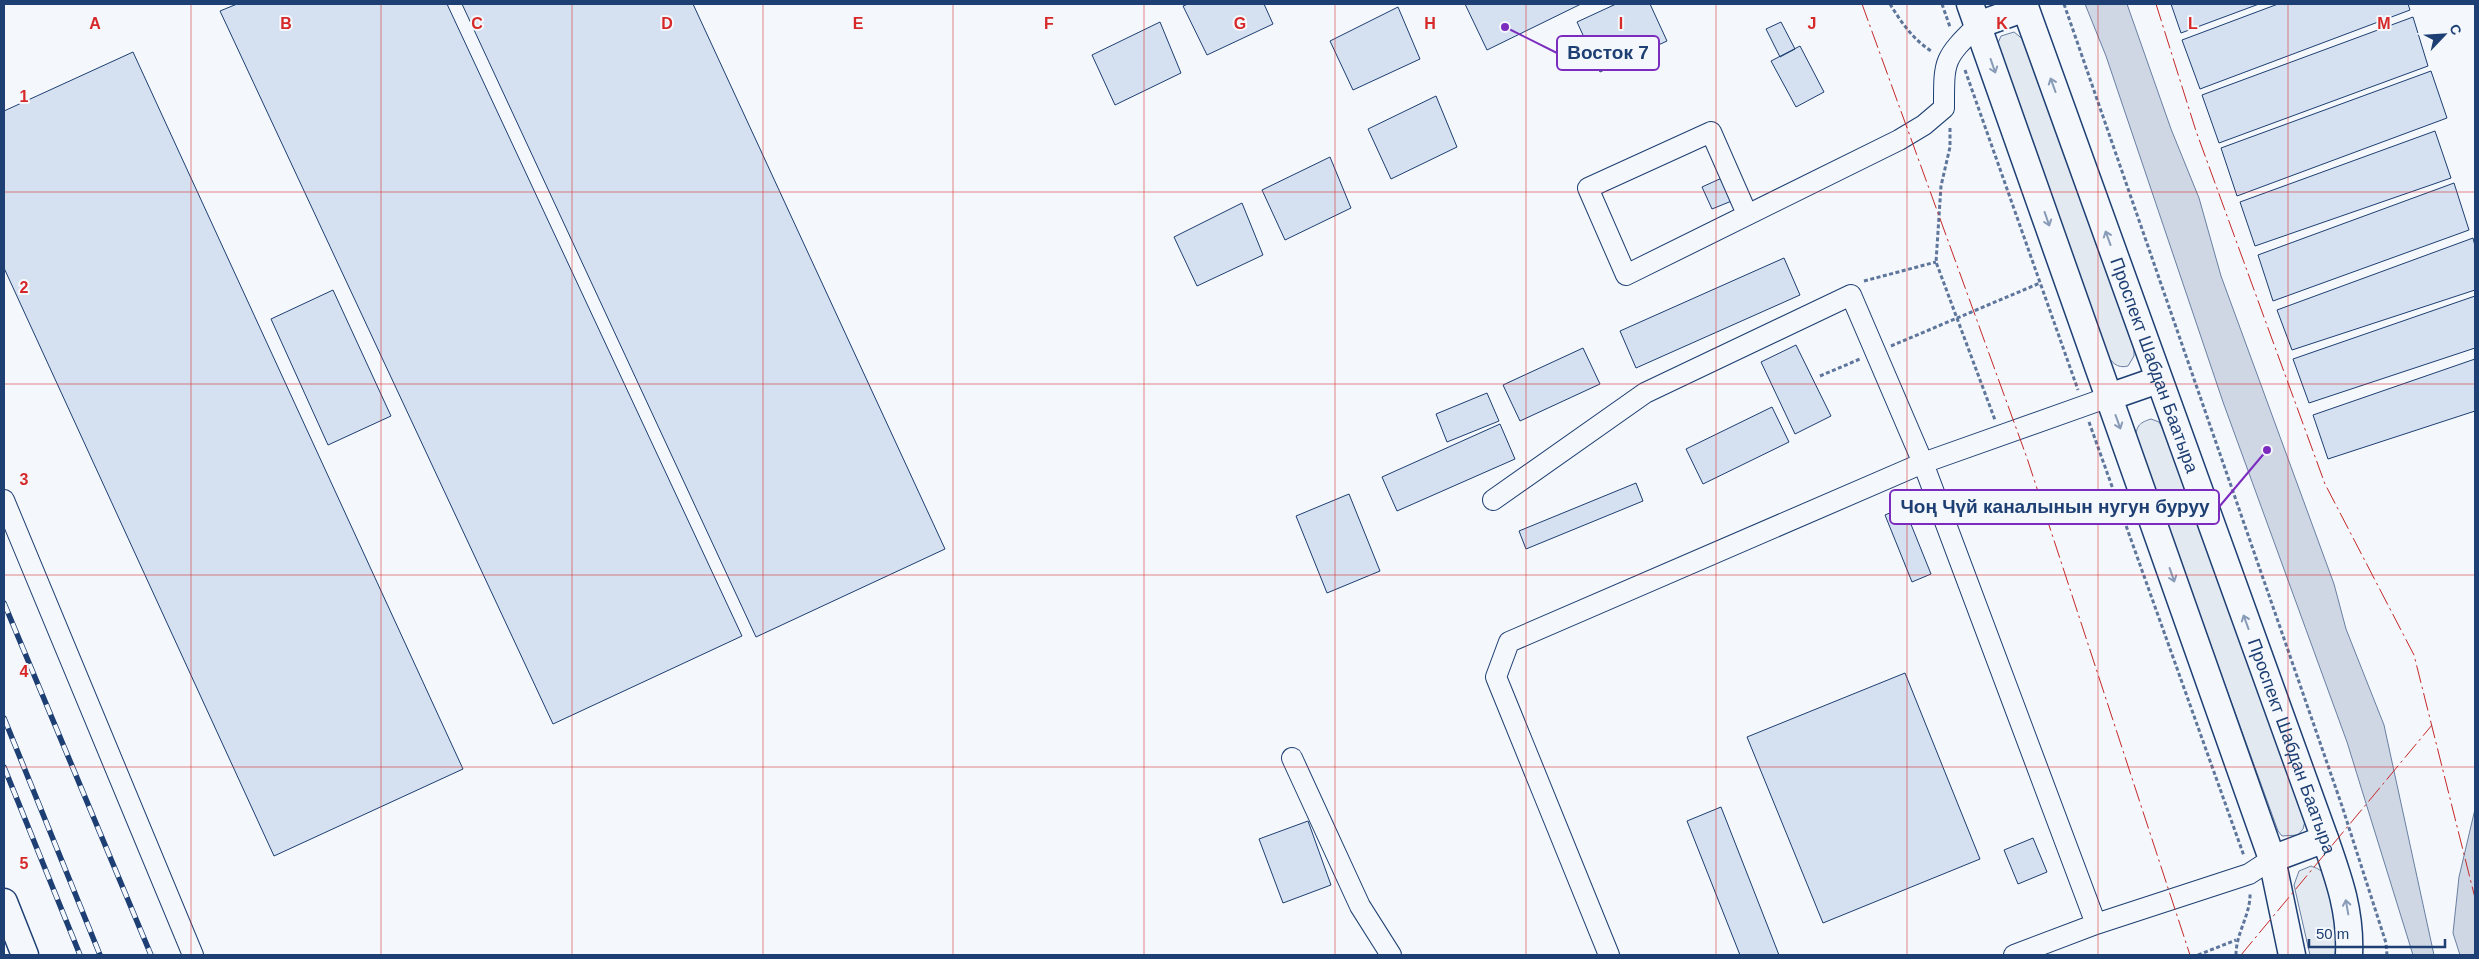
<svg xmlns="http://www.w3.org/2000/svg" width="2479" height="959" font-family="Helvetica,sans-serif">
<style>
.green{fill:#e3e9f0;stroke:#687fa3}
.water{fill:#cfd7e4;stroke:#687fa3}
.building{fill:#d5e0f0;stroke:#1d3f73}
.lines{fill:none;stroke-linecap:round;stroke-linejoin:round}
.minor-casing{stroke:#1d3f73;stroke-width:22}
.major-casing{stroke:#1d3f73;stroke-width:29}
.path{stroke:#5e769c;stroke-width:3;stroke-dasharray:4 2.5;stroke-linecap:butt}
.minor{stroke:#f4f7fb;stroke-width:20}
.major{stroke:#f4f7fb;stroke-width:26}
.rail-casing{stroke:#1d3f73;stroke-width:5.5}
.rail{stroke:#f4f7fb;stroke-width:4;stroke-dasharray:11;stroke-linecap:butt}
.power{stroke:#c62828;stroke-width:1;stroke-dasharray:18 4 2.5 4;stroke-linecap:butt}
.oneway{stroke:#889bb7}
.grid{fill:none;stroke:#d62828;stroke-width:1;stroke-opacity:0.55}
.labels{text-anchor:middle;stroke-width:4;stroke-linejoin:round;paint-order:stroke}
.street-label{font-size:18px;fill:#1d3f73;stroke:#f4f7fb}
.grid-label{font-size:16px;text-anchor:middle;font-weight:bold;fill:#d62828;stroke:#f4f7fb;stroke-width:4;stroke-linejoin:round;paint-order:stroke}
.leader{fill:none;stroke:#7b2cbf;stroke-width:2}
.callout-dot{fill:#7b2cbf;stroke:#f4f7fb;stroke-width:2}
.callout{fill:#f4f7fb;stroke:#7b2cbf;stroke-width:2}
.callout-label{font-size:19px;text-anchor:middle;font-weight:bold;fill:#1d3f73}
</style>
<rect width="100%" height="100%" fill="#f4f7fb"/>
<path class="green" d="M2014,32l11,9 109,308v7l-6,10c-11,3 -17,-4 -22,-13l-107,-303 -1,-7 3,-7z
M2151,419l8,3 5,9 141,390 -2,8 -5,6 -16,1 -4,-5 -142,-392c0,-12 2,-16 15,-20z
M2311,866c5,2 9,3 13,8 11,20 13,59 11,81h-25l-16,-70 5,-14z"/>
<path class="water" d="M2085,4h42l44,125 28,69 22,78 113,308 12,45 38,96 50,230h-21l-66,-213 -124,-340 -117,-346z
M2475,809v146h-15l-7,-22 6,-56z"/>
<path class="building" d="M237,4h210l295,632 -189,88 -333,-713z
M462,4h231l252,545 -189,88z
M1188,4h76l9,20 -66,31 -24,-49z
M1465,4h116l-94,46z
M1616,4h34l17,37 -67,31 -23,-50z
M2171,4h88l-78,29z
M2278,4h130l2,6 -210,79 -18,-49z
M1398,7l22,52 -67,31 -23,-49z
M2413,17l15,49 -209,77 -17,-48z
M1160,22l21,51 -66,32 -23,-50z
M1781,22l14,27 -15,8 -14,-28z
M1800,46l24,46 -28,15 -25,-46z
M133,52l330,717 -189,87 -270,-588v-157z
M2431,71l16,47 -210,78 -16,-48z
M1436,96l21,51 -66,32 -23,-50z
M2435,131l16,47 -196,68 -15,-44z
M1330,157l21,51 -66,32 -23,-50z
M1724,177l10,23 -22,9 -10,-22z
M2454,183l15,47 -196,71 -15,-46z
M1242,203l21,52 -66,31 -23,-49z
M2473,238l2,8v44l-183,60 -15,-40z
M1784,258l16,37 -164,73 -16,-37z
M333,290l58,126 -63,29 -57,-126z
M2475,296v52l-166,55 -16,-44z
M1796,345l35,71 -36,18 -34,-72z
M1583,348l17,36 -80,37 -17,-36z
M2475,359v52l-147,48 -15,-44z
M1487,393l12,28 -52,21 -11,-28z
M1772,407l17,35 -86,42 -17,-35z
M1500,424l15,35 -118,52 -15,-34z
M1636,483l7,18 -117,48 -7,-18z
M1349,494l31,77 -53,22 -31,-77z
M1904,507l27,67 -19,8 -27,-67z
M1905,673l75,186 -157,64 -76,-186z
M1721,807l58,148h-39l-53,-134z
M1308,821l23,64 -48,18 -24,-64z
M2033,838l14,34 -29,12 -14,-34z"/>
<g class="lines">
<g class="minor-casing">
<path id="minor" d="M1747,214l-36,-82 -123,56 38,87 273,-135 25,-15 20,-17c0,-48 -1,-49 34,-83
M4,500l189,455
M1493,500l152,-107 206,-98 72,168 173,461
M1292,758l68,148 31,49
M1609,955l-113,-278 13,-35 414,-179 186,-66
M2014,955l82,-31 153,-50 23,-15"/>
</g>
<g class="major-casing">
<g id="major">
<path d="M1970,4l302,855 20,96"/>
<path id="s1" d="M2024,4l301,835c14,40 26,73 24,116"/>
<path d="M1978,25l47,-17"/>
<path d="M2109,397l49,-17"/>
<path d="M2272,859l53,-20"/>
<path d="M4,902l21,53"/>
</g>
</g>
<path class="path" d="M1890,4c11,18 24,37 43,48
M1942,4l8,23
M2064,4l278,802 44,137 1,12
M1965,70l113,320
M1950,128v19l-9,39 -5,76 59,158
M1864,281l72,-19
M1891,346l149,-63
M1820,376l40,-17
M2089,422l155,434
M2198,955l38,-15
M2236,955c0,-23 15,-40 14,-63"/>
<use href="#minor" class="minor"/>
<use href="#major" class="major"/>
<g class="rail-casing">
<path id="rail" d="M4,603l147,352
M4,718l96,237
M4,767l76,188"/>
</g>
<use href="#rail" class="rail"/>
<path class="power" d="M1862,4l165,454 163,497
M2156,4l40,127 129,353 89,171 61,243
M2241,955l191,-230"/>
</g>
<defs><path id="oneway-shaft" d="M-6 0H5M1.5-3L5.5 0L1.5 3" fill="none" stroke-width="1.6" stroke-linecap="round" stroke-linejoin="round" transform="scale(1.25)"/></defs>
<g class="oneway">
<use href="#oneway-shaft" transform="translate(1993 66) rotate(71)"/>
<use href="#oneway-shaft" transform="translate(2053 85) rotate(-110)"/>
<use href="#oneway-shaft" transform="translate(2047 219) rotate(71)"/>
<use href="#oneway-shaft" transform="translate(2108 238) rotate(-110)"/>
<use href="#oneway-shaft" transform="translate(2118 422) rotate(70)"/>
<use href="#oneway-shaft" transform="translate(2172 575) rotate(71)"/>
<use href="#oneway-shaft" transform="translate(2246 622) rotate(-110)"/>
<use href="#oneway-shaft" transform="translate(2347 907) rotate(-100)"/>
</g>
<path class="grid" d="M191,4v951M381,4v951M572,4v951M763,4v951M953,4v951M1144,4v951M1335,4v951M1526,4v951M1716,4v951M1907,4v951M2098,4v951M2288,4v951M4,192h2471M4,384h2471M4,575h2471M4,767h2471"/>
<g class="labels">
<g class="street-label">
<text dy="6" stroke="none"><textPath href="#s1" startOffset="384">Проспект Шабдан Баатыра</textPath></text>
<text dy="6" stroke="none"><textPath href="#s1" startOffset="789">Проспект Шабдан Баатыра</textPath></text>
</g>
</g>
<g class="grid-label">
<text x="95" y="29">A</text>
<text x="286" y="29">B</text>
<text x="477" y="29">C</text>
<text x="667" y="29">D</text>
<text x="858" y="29">E</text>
<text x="1049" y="29">F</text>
<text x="1240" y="29">G</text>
<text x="1430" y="29">H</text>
<text x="1621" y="29">I</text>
<text x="1812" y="29">J</text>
<text x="2002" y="29">K</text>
<text x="2193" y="29">L</text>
<text x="2384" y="29">M</text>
<text x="24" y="102">1</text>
<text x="24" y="293">2</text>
<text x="24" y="485">3</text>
<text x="24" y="677">4</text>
<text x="24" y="869">5</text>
</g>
<path class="leader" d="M1505 27L1557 53M2267 450L2219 507"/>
<g class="callout-dot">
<circle cx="1505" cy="27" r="5"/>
<circle cx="2267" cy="450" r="5"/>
</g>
<g class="callout">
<rect x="1557" y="36" width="102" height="34" rx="5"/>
<rect x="1890" y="490" width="329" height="34" rx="5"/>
</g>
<g class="callout-label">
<text x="1608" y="59">Восток 7</text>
<text x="2055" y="513">Чоң Чүй каналынын нугун буруу</text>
</g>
<rect width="2479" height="959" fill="none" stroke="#1d3f73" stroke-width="10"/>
<g transform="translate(2444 35) rotate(65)" stroke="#f4f7fb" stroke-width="4" paint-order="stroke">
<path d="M0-4L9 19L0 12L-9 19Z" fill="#1d3f73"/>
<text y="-8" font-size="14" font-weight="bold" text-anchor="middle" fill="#1d3f73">С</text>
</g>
<path d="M2309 939v8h136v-8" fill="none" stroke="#1d3f73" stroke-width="2.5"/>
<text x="2316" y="939" font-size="15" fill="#1d3f73" stroke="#f4f7fb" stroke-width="4" paint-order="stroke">50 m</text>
</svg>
